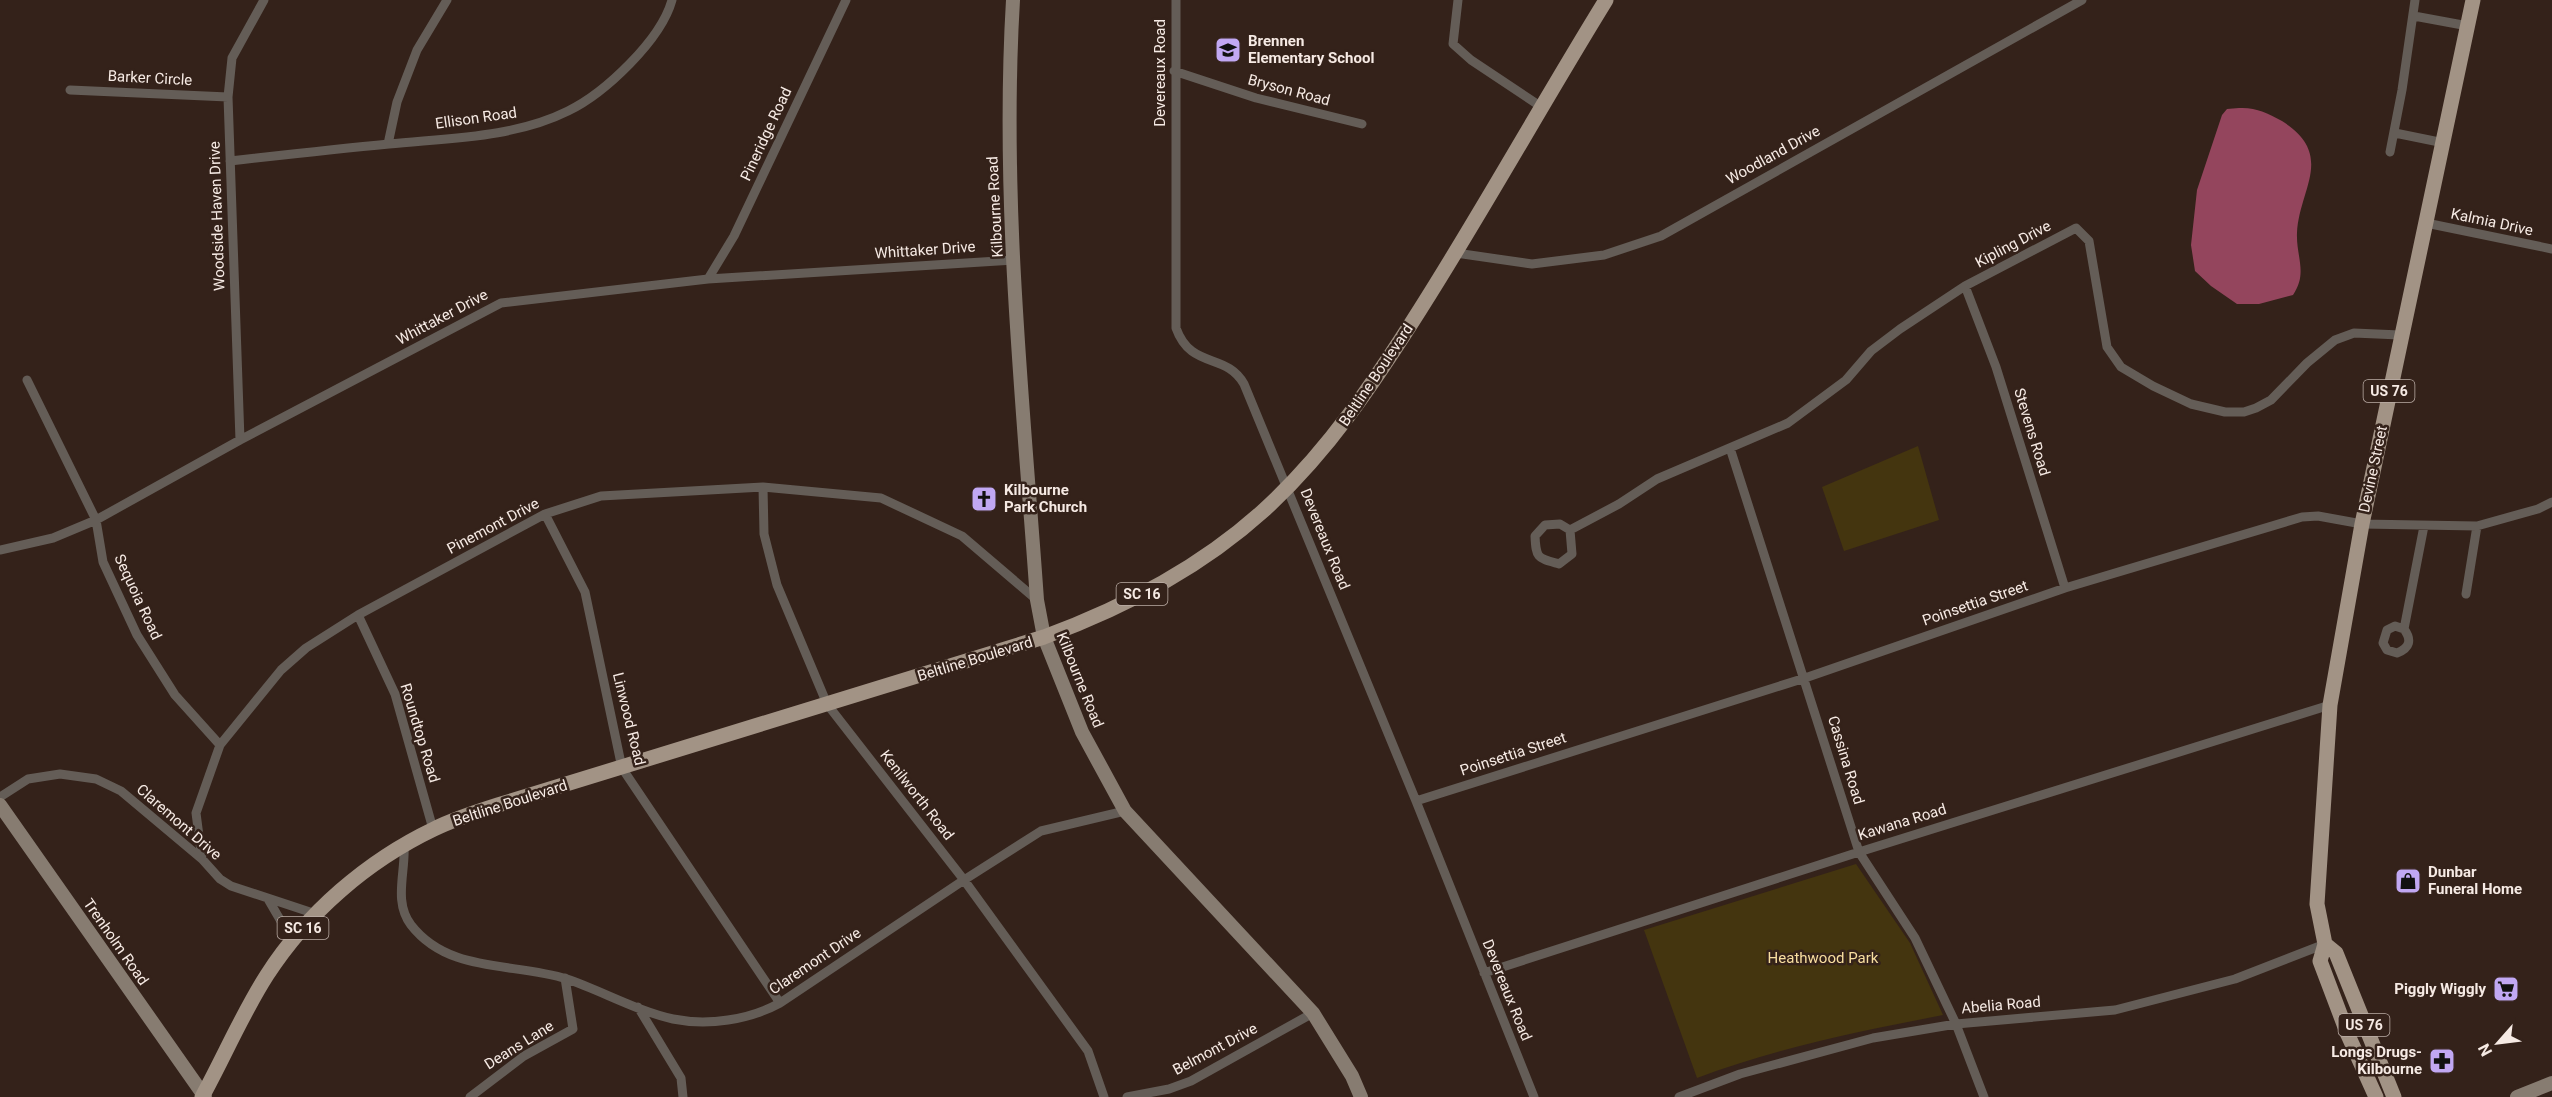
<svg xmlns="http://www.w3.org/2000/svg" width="2552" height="1097" font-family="Roboto,sans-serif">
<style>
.green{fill:#44350f}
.water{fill:#94455d}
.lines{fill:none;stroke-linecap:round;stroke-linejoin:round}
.street{stroke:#645d57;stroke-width:9}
.secondary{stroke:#877c71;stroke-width:14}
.primary{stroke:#a29385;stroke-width:15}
.labels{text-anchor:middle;stroke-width:5;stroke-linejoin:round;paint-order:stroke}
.shield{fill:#34221a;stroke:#bcaea7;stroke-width:1.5}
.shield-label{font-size:14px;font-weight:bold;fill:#f6eae4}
.poi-label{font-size:15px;font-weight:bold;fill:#f6eae4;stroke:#34221a;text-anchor:start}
.street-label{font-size:15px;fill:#f6eae4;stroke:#34221a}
.park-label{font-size:15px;fill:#f8dea0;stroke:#34221a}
</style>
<rect width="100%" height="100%" fill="#34221a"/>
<path class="green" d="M1918,446l21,74 -95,31 -22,-64z
M1856,864l54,79 33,72c-83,16 -167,33 -246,63l-53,-148z"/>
<path class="water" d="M2239,108c16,-1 29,5 43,13 54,34 17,68 15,112 -1,24 11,40 -4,62l-34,9h-22l-26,-18 -16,-15 -4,-26 6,-55 25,-75 5,-6z"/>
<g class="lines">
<path class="street" d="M1176,0v328c15,42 50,24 68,56l172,417 118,296
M1458,0l-5,44 18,16 69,46
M2414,16l54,10
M1174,71l82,27 106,26
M70,90l158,7
M2395,133l49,10
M388,144l9,-42 20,-52 30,-50
M2390,152l12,-62 13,-90
M230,161c53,-6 106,-12 159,-17 59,-6 125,-6 179,-33 37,-18 93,-71 104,-111
M2426,223l126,26
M1456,253l76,11 72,-9 57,-19 421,-236
M708,279l26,-43 112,-236
M1965,286l31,81 69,221
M27,380l69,140 7,42 34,73 38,60 45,50
M240,440l-12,-343 4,-39 32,-58
M1730,448l129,404 56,86 41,86 28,73
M763,487l1,47 13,51 50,119 137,176 124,171 16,46
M545,514l40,78 37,176 158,235
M1560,524l10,6 2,24 -13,10c-21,-6 -23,-5 -24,-28l10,-11z
M1570,530l49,-26 38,-25 131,-56 58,-43 25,-29 29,-22 65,-43 111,-58 13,13 18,106 14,20 32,19 38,18 34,8h19l12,-4 15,-8 36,-37 28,-23 19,-7 46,2
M0,550l53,-12 43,-18 144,-80 261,-137 207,-24 306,-19
M2466,594l11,-68
M358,615l37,79 38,135
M2404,629l-9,-3 -8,4 -4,13 4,7 10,3c13,-5 15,-13 7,-24l20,-103
M0,797l28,-18 32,-5 36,5 25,12 81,68 18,20 11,7 85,28
M1416,801l389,-123 260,-90 237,-71 16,-1 44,8 115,2 61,-17 14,-7
M404,845c2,27 -11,56 7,80 38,49 103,37 156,54 35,12 70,32 106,40 35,7 76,1 107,-16l184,-123 77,-49 84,-20
M202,859l-6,-46 24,-68 61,-75 25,-22 52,-33 187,-101 56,-18 162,-9 118,11 81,38 75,64
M268,899l14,24 9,19
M1484,973l375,-121 471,-147
M638,1007l43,71 2,19
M470,1097l54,-41 49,-27 -8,-51
M1127,1097l42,-8 22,-8 122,-68
M1679,1097l61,-23 133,-36 83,-14 159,-14 120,-31 90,-35"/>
<path class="secondary" d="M1013,0c-12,200 10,400 24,600l7,37 38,95 43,79 188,202 39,63 9,21
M0,805l205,292
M2517,1097l35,-14"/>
<path class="primary" d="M2325,944l11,9 58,144
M202,1097c22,-40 40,-83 65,-122 40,-62 100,-114 167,-146 20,-10 42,-17 64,-24l546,-168c79,-29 156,-69 219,-126 65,-59 112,-130 158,-203 64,-101 122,-206 185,-308
M2376,1097l-28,-62 -28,-74 5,-17 -8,-40 13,-199 32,-181 111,-524"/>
</g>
<defs>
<g id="school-square" transform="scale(1.35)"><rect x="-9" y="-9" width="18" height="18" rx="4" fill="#c1a8f3" stroke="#34221a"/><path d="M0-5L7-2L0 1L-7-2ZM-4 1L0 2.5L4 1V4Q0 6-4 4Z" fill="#111"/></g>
<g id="church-square" transform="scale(1.35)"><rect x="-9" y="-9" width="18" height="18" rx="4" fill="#c1a8f3" stroke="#34221a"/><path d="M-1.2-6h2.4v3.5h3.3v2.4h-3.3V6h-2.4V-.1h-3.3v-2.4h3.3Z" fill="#111"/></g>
<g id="shop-square" transform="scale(1.35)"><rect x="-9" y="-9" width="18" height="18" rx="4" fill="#c1a8f3" stroke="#34221a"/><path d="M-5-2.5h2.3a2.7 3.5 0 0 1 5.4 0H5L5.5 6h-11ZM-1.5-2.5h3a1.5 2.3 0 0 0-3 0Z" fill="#111"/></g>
<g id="supermarket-square" transform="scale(1.35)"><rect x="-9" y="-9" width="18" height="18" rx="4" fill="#c1a8f3" stroke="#34221a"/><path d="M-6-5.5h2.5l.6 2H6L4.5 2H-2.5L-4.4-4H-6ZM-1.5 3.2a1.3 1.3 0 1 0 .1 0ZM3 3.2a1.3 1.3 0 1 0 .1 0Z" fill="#111"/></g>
<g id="pharmacy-square" transform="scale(1.35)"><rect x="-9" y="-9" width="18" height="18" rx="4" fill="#c1a8f3" stroke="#34221a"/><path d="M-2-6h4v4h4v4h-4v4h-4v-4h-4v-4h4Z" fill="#111"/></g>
</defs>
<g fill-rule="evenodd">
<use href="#school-square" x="1228" y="50"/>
<use href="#church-square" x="984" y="499"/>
<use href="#shop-square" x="2408" y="881"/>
<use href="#supermarket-square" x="2506" y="989"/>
<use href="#pharmacy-square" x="2442" y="1061"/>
</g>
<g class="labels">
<g class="shield">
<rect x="2363.5" y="380" width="51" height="22" rx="4.5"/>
<rect x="1116.5" y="583" width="51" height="22" rx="4.5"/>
<rect x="277.5" y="917" width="51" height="22" rx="4.5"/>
<rect x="2338.5" y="1014" width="51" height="22" rx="4.5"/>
</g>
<g class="shield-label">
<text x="2389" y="396">US 76</text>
<text x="1142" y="599">SC 16</text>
<text x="303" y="933">SC 16</text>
<text x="2364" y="1030">US 76</text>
</g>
<g class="poi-label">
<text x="1248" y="46">Brennen<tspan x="1248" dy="17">Elementary School</tspan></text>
<text x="1004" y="495">Kilbourne<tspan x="1004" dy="17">Park Church</tspan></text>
<text x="2428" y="877">Dunbar<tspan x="2428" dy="17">Funeral Home</tspan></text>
<text x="2486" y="994" text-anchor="end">Piggly Wiggly</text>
<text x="2422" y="1057" text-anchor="end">Longs Drugs-<tspan x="2422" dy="17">Kilbourne</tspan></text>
</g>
<g class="street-label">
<text transform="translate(1160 73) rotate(-90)" y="5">Devereaux Road</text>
<text transform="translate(150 78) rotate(3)" y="5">Barker Circle</text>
<text transform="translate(1289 90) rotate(15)" y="5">Bryson Road</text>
<text transform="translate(476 118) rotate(-8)" y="5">Ellison Road</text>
<text transform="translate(766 134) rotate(-65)" y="5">Pineridge Road</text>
<text transform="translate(1773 155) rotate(-29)" y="5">Woodland Drive</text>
<text transform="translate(995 207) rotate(-93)" y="5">Kilbourne Road</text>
<text transform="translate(217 216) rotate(-92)" y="5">Woodside Haven Drive</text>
<text transform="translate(2492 222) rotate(12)" y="5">Kalmia Drive</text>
<text transform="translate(2013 244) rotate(-28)" y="5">Kipling Drive</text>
<text transform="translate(925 250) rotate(-4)" y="5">Whittaker Drive</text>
<text transform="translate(442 317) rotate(-28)" y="5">Whittaker Drive</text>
<text transform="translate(1376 375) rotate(-56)" y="5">Beltline Boulevard</text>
<text transform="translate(2032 432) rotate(73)" y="5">Stevens Road</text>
<text transform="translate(2373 469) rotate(-78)" y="5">Devine Street</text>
<text transform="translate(493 526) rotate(-28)" y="5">Pinemont Drive</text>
<text transform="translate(1325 539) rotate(68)" y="5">Devereaux Road</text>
<text transform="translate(138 597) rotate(65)" y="5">Sequoia Road</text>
<text transform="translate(1975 603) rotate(-19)" y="5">Poinsettia Street</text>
<text transform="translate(975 659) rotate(-17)" y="5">Beltline Boulevard</text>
<text transform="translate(1080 680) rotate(68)" y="5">Kilbourne Road</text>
<text transform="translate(629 719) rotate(76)" y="5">Linwood Road</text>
<text transform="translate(420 733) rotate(73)" y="5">Roundtop Road</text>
<text transform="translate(1513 754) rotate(-18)" y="5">Poinsettia Street</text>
<text transform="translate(1846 760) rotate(73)" y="5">Cassina Road</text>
<text transform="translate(917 795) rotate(52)" y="5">Kenilworth Road</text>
<text transform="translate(510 803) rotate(-18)" y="5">Beltline Boulevard</text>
<text transform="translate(179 822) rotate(41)" y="5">Claremont Drive</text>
<text transform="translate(1902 822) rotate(-17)" y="5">Kawana Road</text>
<text transform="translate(116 942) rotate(55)" y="5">Trenholm Road</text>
<text transform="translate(815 961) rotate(-34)" y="5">Claremont Drive</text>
<text transform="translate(1507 990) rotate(68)" y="5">Devereaux Road</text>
<text transform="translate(2001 1005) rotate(-5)" y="5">Abelia Road</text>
<text transform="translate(519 1045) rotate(-32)" y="5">Deans Lane</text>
<text transform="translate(1215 1049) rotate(-28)" y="5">Belmont Drive</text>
</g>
<g class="park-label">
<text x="1823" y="963">Heathwood Park</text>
</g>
</g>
<g transform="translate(2498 1043) rotate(242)" stroke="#34221a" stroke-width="4.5" paint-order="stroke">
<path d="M0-4.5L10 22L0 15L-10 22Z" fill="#f6eae4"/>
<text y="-9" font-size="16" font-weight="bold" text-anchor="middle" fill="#f6eae4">N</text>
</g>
</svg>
